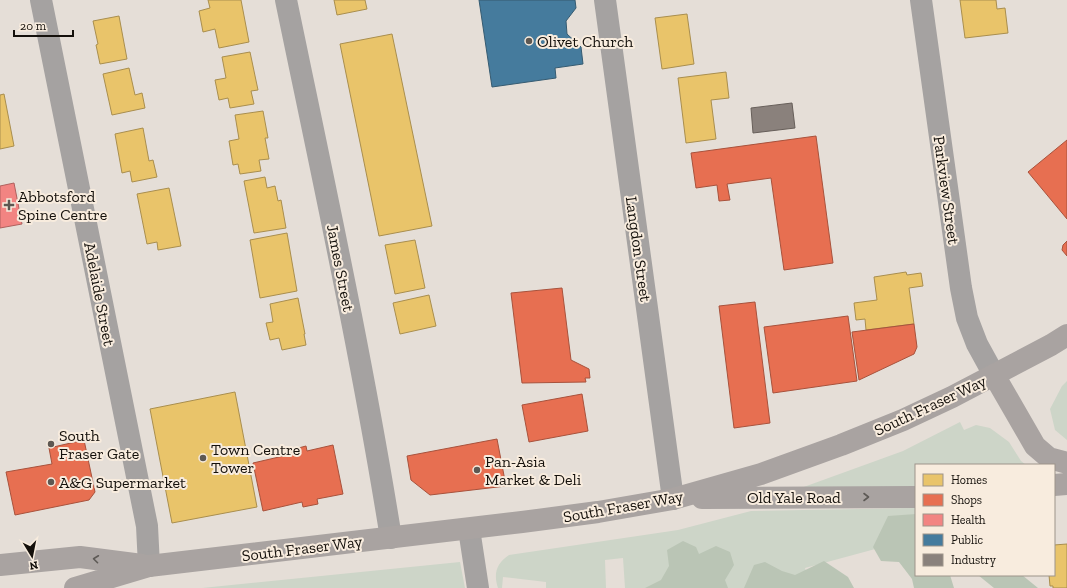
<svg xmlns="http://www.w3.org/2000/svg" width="1067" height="588" font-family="'Zilla Slab',serif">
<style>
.green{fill:#cdd5c8}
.forest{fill:#bac5b5}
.homes{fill:#e9c46a;stroke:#a98e4e}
.shops{fill:#e76f51;stroke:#a8523c}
.health{fill:#f28482;stroke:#af615e}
.public{fill:#457b9d;stroke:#365b71}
.industry{fill:#8a817c;stroke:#675f5a}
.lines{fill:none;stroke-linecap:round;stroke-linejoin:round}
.minor{stroke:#a5a2a1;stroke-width:22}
.major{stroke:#a9a3a1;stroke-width:22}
.oneway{stroke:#5e5a56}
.poi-dot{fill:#5d5852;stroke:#f8ecde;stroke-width:1.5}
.labels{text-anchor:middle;stroke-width:4;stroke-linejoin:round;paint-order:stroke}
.poi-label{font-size:16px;fill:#14100b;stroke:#f8ecde;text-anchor:start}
.street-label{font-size:16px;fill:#14100b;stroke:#f8ecde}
</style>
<rect width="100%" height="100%" fill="#e5ded7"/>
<path class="green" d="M1067,381v59l-12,-10 -5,-21 12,-23z
M960,422l4,8 12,-5 14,3 19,14 12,19 5,4h-110v25l-115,-2 102,-37z
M916,508v30l-111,30 6,20h-186l-2,-30 -18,2 1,28h-60v-6l-43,-5 -1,11h-4c-5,-15 -1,-25 11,-33l169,-25 73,-19z
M460,562l5,26h-263z"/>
<path class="forest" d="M916,514v61h34l4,13h-40l-2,-9 -13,-17 -18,-1 -8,-14 15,-31z
M683,541l13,6 3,7 17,-8 14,6 4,13 -9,15 3,8h-83l16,-8 8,-14 -2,-16z
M824,561l24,16 6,11h-110l10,-23 11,-3 17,9 13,4z
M978,575h44l16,13h-44z"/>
<path class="homes" d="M208,0h33l8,42 -30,6 -4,-19 -12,3 -4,-21 11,-3z
M334,0h31l2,9 -30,6z
M960,0h36l1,9 8,-1 3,25 -43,5z
M687,14l7,50 -32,5 -7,-51z
M119,16l8,43 -27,5 -4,-19 2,-1 -5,-23z
M392,34l40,192 -53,10 -39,-192z
M250,52l8,38 -7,1 3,13 -24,4 -2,-10 -9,2 -4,-20 11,-2 -4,-21z
M129,68l6,27 7,-2 3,15 -33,7 -9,-41z
M726,72l3,26 -18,2 5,39 -30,4 -8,-65z
M4,94l10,52 -14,3v-54z
M263,111l5,27h-3l4,21 -10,1 2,11 -21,3 -2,-10 -5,1 -4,-24 10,-2 -4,-24z
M143,128l6,33 4,-1 4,17 -25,5 -2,-11 -8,2 -7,-39z
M265,177l2,11 8,-2 3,15 3,-1 5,28 -32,5 -10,-52z
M169,188l12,58 -23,4 -1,-8 -10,2 -10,-50z
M287,233l10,58 -37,7 -10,-58z
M415,240l10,48 -30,6 -10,-49z
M906,272l1,3 14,-2 2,13 -14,2 5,36 -48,6 -1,-11 -9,1 -2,-17 23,-3 -3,-23z
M429,295l7,31 -36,8 -7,-31z
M298,298l7,36h-1l2,11 -24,5 -3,-12 -9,2 -4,-17 7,-1 -3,-18z
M235,392l22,115 -85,16 -22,-114z
M1067,544v44h-14v-2h-3l-1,-11h5v-30z"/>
<path class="shops" d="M816,136l17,127 -49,7 -13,-92 -44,6 3,16 -11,1 -2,-16 -21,3 -5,-35z
M1067,140v79l-39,-47z
M1067,241v15l-5,-6 1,-5z
M562,288l9,72 18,9 1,9h-5l1,4 -64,1 -11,-90z
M755,302l15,121 -36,5 -15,-122z
M848,316l9,65 -84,12 -9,-66z
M914,324l3,23 -3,7 -55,26 -7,-48z
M582,394l6,37 -59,11 -7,-37z
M497,439l9,47 -76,9 -19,-15 -4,-24z
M84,440l11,52 -6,8 -74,15 -9,-43 46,-8 -3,-16z
M333,445l10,49 -26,5 1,5 -15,3 -1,-5 -39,9 -10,-48 39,-9 -1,-4 15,-4 1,5z"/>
<path class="health" d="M14,183l8,41 -22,4v-42z"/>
<path class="public" d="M479,0h96l1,8 -10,13 1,13 14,13 2,17 -28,4 1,10 -64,9z"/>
<path class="industry" d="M792,103l3,25 -42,5 -2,-25z"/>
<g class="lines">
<path class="minor" d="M41,0l106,526 2,40
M286,0c37,179 76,357 105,538
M605,0l68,499
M921,0l40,288 6,30 10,26 17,31
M469,529l9,59"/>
<path class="major" d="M994,375l41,71 14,12 18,5
M1054,485l13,-1
M702,498l214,-1
M0,565l80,-8 62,8
M75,588l74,-22 373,-44 76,-10 75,-13 88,-25 80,-29 62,-25 49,-23 99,-52 16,-10"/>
</g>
<defs><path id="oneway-chevron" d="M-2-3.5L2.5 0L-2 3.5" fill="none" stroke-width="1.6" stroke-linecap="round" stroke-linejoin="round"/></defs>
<g class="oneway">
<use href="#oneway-chevron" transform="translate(866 497)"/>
<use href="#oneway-chevron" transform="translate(96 559) rotate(-173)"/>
</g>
<g class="poi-dot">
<circle cx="529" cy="41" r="4"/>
<path d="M7 199h4v4h4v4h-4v4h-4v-4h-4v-4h4z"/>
<circle cx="51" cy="444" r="4"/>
<circle cx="203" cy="458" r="4"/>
<circle cx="477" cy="470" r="4"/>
<circle cx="51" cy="482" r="4"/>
</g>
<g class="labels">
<g class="poi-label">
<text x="537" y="47">Olivet Church</text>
<text x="18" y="202">Abbotsford<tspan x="18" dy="18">Spine Centre</tspan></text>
<text x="59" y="441">South<tspan x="59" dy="18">Fraser Gate</tspan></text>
<text x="211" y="455">Town Centre<tspan x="211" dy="18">Tower</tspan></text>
<text x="485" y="467">Pan-Asia<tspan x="485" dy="18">Market &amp; Deli</tspan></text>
<text x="59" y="488">A&amp;G Supermarket</text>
</g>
<g class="street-label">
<text transform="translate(947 190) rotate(82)" y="6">Parkview Street</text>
<text transform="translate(639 249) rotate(82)" y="6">Langdon Street</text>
<text transform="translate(341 268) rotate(79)" y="6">James Street</text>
<text transform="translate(100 294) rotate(79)" y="6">Adelaide Street</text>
<text transform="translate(930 405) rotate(-25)" y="6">South Fraser Way</text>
<text x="794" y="503">Old Yale Road</text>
<text transform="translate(623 506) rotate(-10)" y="6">South Fraser Way</text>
<text transform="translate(302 548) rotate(-7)" y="6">South Fraser Way</text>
</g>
</g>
<rect x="915" y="464" width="140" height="112" fill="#f8ecde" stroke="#9d948a"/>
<rect x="923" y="474" width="20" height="12" fill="#e9c46a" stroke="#9d948a"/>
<text x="951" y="484" font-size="12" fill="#14100b">Homes</text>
<rect x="923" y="494" width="20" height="12" fill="#e76f51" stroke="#9d948a"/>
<text x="951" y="504" font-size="12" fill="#14100b">Shops</text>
<rect x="923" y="514" width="20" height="12" fill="#f28482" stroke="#9d948a"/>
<text x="951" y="524" font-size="12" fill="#14100b">Health</text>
<rect x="923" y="534" width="20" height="12" fill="#457b9d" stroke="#9d948a"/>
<text x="951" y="544" font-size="12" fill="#14100b">Public</text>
<rect x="923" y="554" width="20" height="12" fill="#8a817c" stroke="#9d948a"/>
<text x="951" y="564" font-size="12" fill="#14100b">Industry</text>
<g transform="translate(32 556) rotate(170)" stroke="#f8ecde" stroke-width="3" paint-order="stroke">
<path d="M0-3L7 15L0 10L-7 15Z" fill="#14100b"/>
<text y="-6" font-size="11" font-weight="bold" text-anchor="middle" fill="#14100b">N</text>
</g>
<path d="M14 30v6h59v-6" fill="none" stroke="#14100b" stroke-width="2"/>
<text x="20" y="30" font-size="12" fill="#14100b" stroke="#f8ecde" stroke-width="3" paint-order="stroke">20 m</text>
</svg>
